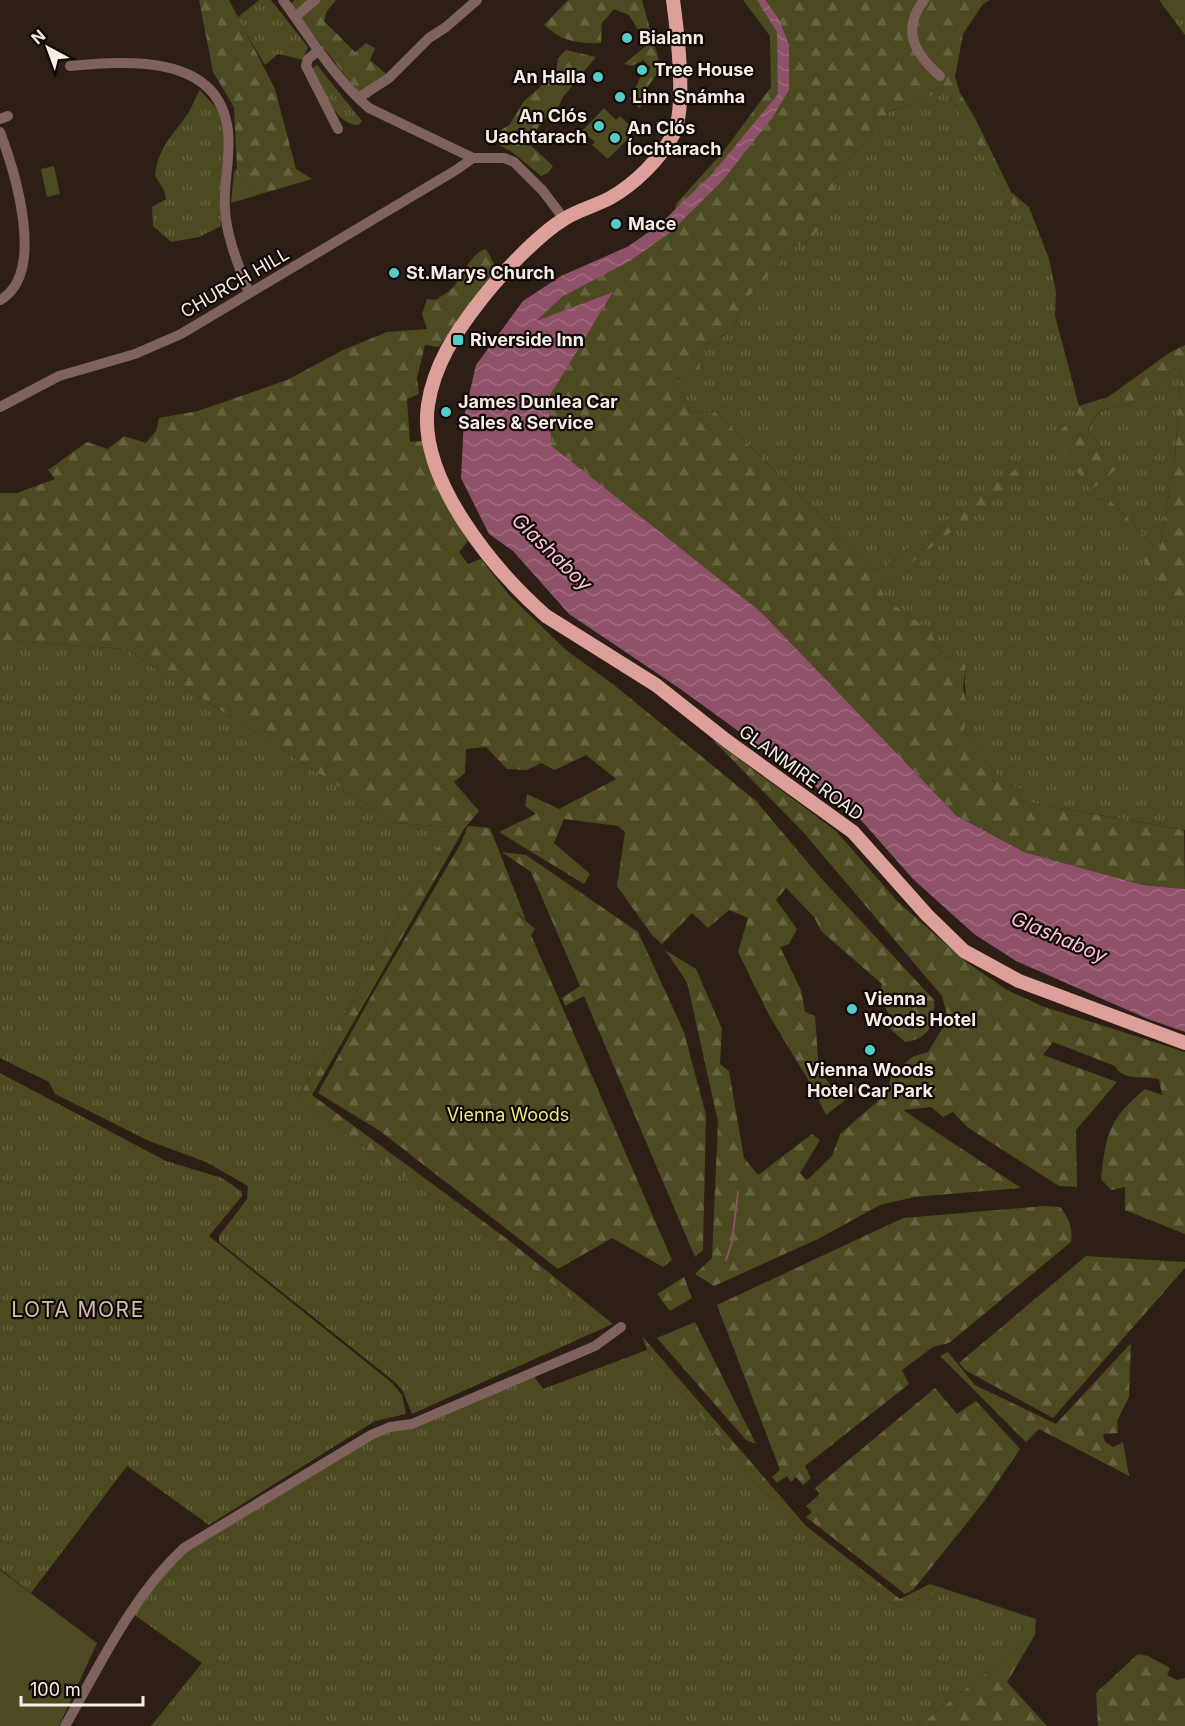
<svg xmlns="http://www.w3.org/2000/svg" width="1185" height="1726" font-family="Inter,sans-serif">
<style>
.grass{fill:url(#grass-tufts)}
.forest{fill:url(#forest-firs)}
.pitch{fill:#4b4a20}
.water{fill:url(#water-waves)}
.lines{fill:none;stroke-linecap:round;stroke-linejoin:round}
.stream{stroke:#8f5169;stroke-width:2}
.minor{stroke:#7f615e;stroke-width:10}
.major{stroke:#dd9f9a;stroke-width:14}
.poi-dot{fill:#54cdc8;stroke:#110a07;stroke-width:2}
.labels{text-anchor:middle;stroke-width:4.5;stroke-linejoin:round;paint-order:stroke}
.poi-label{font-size:18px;font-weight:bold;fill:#f7ede7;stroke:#110a07;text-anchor:start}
.street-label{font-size:18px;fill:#f7ede7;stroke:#110a07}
.park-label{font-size:18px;fill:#ebe98a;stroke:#110a07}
.water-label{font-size:20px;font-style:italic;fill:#fdc3d8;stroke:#110a07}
.quarter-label{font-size:21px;letter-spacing:1.5px;fill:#d2beb3;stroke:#110a07}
</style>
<defs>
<pattern id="grass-tufts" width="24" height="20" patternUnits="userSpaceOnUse" patternTransform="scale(1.5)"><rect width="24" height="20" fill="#4b4a20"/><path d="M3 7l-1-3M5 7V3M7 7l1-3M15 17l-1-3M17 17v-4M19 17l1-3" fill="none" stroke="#666440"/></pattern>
<pattern id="forest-firs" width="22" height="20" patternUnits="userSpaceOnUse" patternTransform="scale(1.5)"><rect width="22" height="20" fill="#4b4a20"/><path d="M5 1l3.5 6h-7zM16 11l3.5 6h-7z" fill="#666440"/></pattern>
<pattern id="water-waves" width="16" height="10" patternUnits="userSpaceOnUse" patternTransform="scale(1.5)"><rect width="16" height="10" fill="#8f5169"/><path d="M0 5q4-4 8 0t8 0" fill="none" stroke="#a06a7e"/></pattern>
</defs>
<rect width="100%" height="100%" fill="#2d1f16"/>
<path class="grass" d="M259,0h12l37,47 -5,13 -25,-6 -13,11 -28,-47z
M1159,0h26v35l-23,-31z
M317,65l45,56 -3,4c-22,1 -36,-34 -46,-50v-7z
M940,89l12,11 61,105 16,2 20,52 7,33 -1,24 24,90 -7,14 48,45 -32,-32c9,-35 31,-21 55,-35 11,-7 21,-21 31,-30l7,3 -6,87 -16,93 -46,-48 -15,-5 87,119v213l-165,-29 1,-11 -24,-15 -33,-44c5,-24 -1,-41 2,-66l-22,-10 -7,-7 -7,-17 -43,-31 -7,-13 144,-112 -4,-8 -143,104 -163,-160 -23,2 -15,-33 24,-11 2,-22 30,-16 12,-29 33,-36 6,-13 28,-15 21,-57 58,-70 28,-8z
M200,90l19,21 6,21 -5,62 1,32 -22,11 -28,5 -18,-16 -1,-19 14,-8 -2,-9 -9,-14c3,-28 16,-39 32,-61 5,-7 8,-17 13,-25z
M237,168l9,15 15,11 -30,9 3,-30z
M0,640l125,9 271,174 55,4 -40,66 -113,206 216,156 94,71 -196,88 -9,-23 -8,-9 -176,-140v-6l28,-37 1,-13 -42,-24 -57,-21 -94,-47 -6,-12 -49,-24z
M0,1073l166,88 56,17 19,13 1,5 -33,40 183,147 10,12 4,19 -31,7 -166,104 -82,-59 -96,127 -31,-24z
M647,1350l118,145 10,3 23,27 88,75 15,7 32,-14 -3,-9 106,35 -1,16 -117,91h-767l51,-63 -69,-49 47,-62 209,-125 144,-52 10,14z"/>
<path class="forest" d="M199,0h30l46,89 21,80 16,10 -51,15 -15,-11 -9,-15 -3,-61 -21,-35z
M295,0h41l-9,11 -3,10 31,31 11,-9 9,5 -5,12 22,19 -24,19 -12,-8 -66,-86z
M568,0h74l17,61 -2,13 -11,15 -6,20 -10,-10 10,-21 11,-10 -8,-8 -11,6 -8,-2 23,-19 -18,-30 -15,-6 -12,14 -1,20c-23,1 -40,-2 -57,-18z
M743,0h247l-7,4 -20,30 -8,43 5,16 15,25 36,74 18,15 -16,-1 -61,-106 -12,-10 -22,13 -28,8 -58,70 8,21 -29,36 -28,15 -6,13 -33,36 -12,29 -30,16 -2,22 -24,11 15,33 23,-2 163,160 143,-105 5,9 -145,112 7,13 44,31 6,17 7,7 22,10 -3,23 5,21 -4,22 33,44 24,15 -1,11 164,29 1,59 -42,-4 -119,-33 -67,-36 -196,-204 -209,-166 -4,-47 65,-107 -79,30 28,-25 68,-36 41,-29 5,-28 47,-52 48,-65 -1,-51z
M566,50l30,7 -33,40 -6,13 -12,9 -18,23 26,24 -5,7 -7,3 -29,-24 -16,-9 -2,-8 16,-11 14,-23 32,-28 2,-15z
M486,249l11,20 -58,78 -14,-2 -8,33 2,16 -12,5 3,43 12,-1 11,37 35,63 -9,11 9,12 13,-5 28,36 57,55 48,35 142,116 64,76 114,123c1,22 -4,39 -29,42l-18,-16 3,-9 -10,-21 2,-12 -61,-53 -7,-14 -28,-29 -10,12 21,29 -8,15 -9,3 21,43 4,22 10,4 4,55 15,18 21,-4 3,5 -32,25 -13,-27 -44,-73 -31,-63 10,-34 -19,-8 -21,18 -16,-15 -30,31 -10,-9 -35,-49 8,-54 -7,-6 -54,-7 -10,24 36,31 -6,10 -85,-52 37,-18 -11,-8 2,-12 32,15 57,-30 -30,-24 -31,15 -14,-7 -14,7 -20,-1 -21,-22 -20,2 -1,24 -11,9 25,29 -15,18 -152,266 195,144 106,85 -5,2 -94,-71 -216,-156 113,-206 39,-66 -54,-4 -271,-174 -125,-9v-147h17l38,-14 -7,-9 39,-28 21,7 16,-13 22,7 10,-12 3,-13 39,-7 89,-31 56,-30 44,-18 40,-3 -5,-15 5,-15 9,1c5,-4 15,-9 19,-15 7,-10 18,-34 31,-36z
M1185,345v272l-88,-119 16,5 46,48 16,-93 6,-87 -7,-3c-10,9 -20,23 -31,30 -24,14 -47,0 -55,35l33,32 -30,25 -39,-53 20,-17 7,-14 29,-9 61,-44z
M712,739l124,92 62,71 71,62 38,26 35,16 143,46v182l-60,-24v-23l-14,3 -10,-11c5,-46 8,-60 44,-90l17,6 -3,-16c-15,-3 -37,2 -44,-13l-62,-24 -10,13 74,27 -41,48 1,57 -18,-1 -92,-59 -14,-15 -10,5 -12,-10 -28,3 118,78 -107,9 -34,8 -62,34 -104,47 -19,-12 17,-16 6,-136 -31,-140 -22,-32 31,19 26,60 -2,35 9,7 15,87 14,17 54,-41 8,6 -20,33 7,7 25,-24 8,-22 47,-41 4,-17 21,-19 16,-5 20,-33 -6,-23 -138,-163z
M468,826l22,2 36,92 -13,-10 22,19 -4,6 141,325 -9,7 -51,-29 -54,31 -178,-138 -62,-38 54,-98 89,-152z
M502,852l24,3 112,77 46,100 22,83 -3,135 -8,7 -111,-261 -19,10 -3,-8 18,-12 -49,-114z
M1045,1206l15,1c9,11 13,20 11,35l-122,101 -16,4 -31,23 7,14 -104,82 6,12 -8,7 -7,-8 -5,5 -4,-6 -10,7 -5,-6 8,-7 -63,-165 186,-87z
M1086,1256l99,6v6l-132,150 -88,-48 -6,-7z
M684,1277l8,21 -22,13 -13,-17z
M695,1322l61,122 -10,-4 -89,-102z
M642,1336l164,190 94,73 30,-15 3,9 -32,14 -15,-7 -88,-75 -23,-27 -10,-3 -118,-145z
M1131,1343l-2,54 -12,24 1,12 -15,1 2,8 8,5 10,-5 6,34 -90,-47 -13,13 -86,-86 8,-4 27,33 81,39z
M935,1388l22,26 19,-13 44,48 -37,54 -70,87 -8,4 -99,-77 6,-5 -6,-6 14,-12 -5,-6z
M1035,1635l-28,47 40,44h-129z
M1138,1654l10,2 22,12 -3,7 10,5 8,-2v48h-87l-2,-33z"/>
<path class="pitch" d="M604,108l12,12 4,-4 16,15 -28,28 -16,-14 3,-3 -13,-11z
M54,166l6,28 -13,3 -6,-28z
M0,1570l97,73 -38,83h-59z"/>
<path class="water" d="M757,0h8l14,19 10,26v45l-17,28 -49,62 -52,52 -41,29 -68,36 -26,24 77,-29 -65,107 4,47 209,166 196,204 67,36 119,33 42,4v143l-37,-13 -132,-58 -42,-27 -61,-55 -53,-60 -184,-133 -107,-72 -56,-63 -24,-17 -28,-56 3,-61 12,-52 47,-64 38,-25 66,-29 31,-21 54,-52 66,-80 -1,-62z"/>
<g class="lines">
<path class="stream" d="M726,1260l6,-18 6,-50"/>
<path class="minor" d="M283,0c26,36 52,79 86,108l104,50h31l10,4 29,29 21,28
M924,0c-23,30 -10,53 16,76
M295,17l20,-17
M319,50l-11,9 -2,7 32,63
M70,66c57,-5 149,-13 158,65 3,26 -5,52 -3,78 1,27 14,58 24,84
M358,98l31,-20 40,-40 17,-11 31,-27
M0,119l8,-3
M0,132c15,40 47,142 0,168
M0,407l59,-31 76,-22 46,-20 275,-164 17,-12
M65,1726c35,-61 67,-130 119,-178l187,-113 19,-8 22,-3 183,-78 26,-19"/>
<path class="major" d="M673,0c4,29 14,110 0,135 -14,25 -38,49 -63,63 -15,8 -32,12 -46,21 -26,16 -65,57 -84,82 -25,32 -46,64 -52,104 -11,74 67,166 118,211l110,69 71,56 126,91 74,83 37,36 55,30 166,62"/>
</g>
<g class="poi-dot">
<circle cx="627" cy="38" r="6"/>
<circle cx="642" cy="70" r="6"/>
<circle cx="598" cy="77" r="6"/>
<circle cx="620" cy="97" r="6"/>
<circle cx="599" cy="126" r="6"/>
<circle cx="615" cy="138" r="6"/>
<circle cx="616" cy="224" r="6"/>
<circle cx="394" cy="273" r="6"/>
<rect x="452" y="334" width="12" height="12" rx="3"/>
<circle cx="446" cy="412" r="6"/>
<circle cx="852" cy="1009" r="6"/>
<circle cx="870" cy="1050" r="6"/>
</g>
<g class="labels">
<g class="poi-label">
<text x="639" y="44">Bialann</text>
<text x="654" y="76">Tree House</text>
<text x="586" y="83" text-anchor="end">An Halla</text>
<text x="632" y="103">Linn Snámha</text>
<text x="587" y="122" text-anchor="end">An Clós<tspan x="587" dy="21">Uachtarach</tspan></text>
<text x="627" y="134">An Clós<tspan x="627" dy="21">Íochtarach</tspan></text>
<text x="628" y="230">Mace</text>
<text x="406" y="279">St.Marys Church</text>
<text x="470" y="346">Riverside Inn</text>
<text x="458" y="408">James Dunlea Car<tspan x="458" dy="21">Sales &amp; Service</tspan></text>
<text x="864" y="1005">Vienna<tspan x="864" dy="21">Woods Hotel</tspan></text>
<text x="870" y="1076" text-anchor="middle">Vienna Woods<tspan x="870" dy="21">Hotel Car Park</tspan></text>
</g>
<g class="street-label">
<text transform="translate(235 283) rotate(-30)" y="6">CHURCH HILL</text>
<text transform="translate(801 773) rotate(36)" y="6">GLANMIRE ROAD</text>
</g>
<g class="park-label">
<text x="508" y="1121">Vienna Woods</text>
</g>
<g class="water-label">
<text transform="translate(552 552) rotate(44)" y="7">Glashaboy</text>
<text transform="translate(1059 937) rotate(23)" y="7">Glashaboy</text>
</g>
<g class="quarter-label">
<text x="78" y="1317">LOTA MORE</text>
</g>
</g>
<g transform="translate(48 48) rotate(319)" stroke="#110a07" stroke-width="4.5" paint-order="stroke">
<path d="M0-4.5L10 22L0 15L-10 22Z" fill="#f7ede7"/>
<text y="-9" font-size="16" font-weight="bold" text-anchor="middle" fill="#f7ede7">N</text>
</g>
<path d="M21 1696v9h122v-9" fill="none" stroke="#f7ede7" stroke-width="3"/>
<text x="30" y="1696" font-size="18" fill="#f7ede7" stroke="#110a07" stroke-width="4.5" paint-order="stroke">100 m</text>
</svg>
